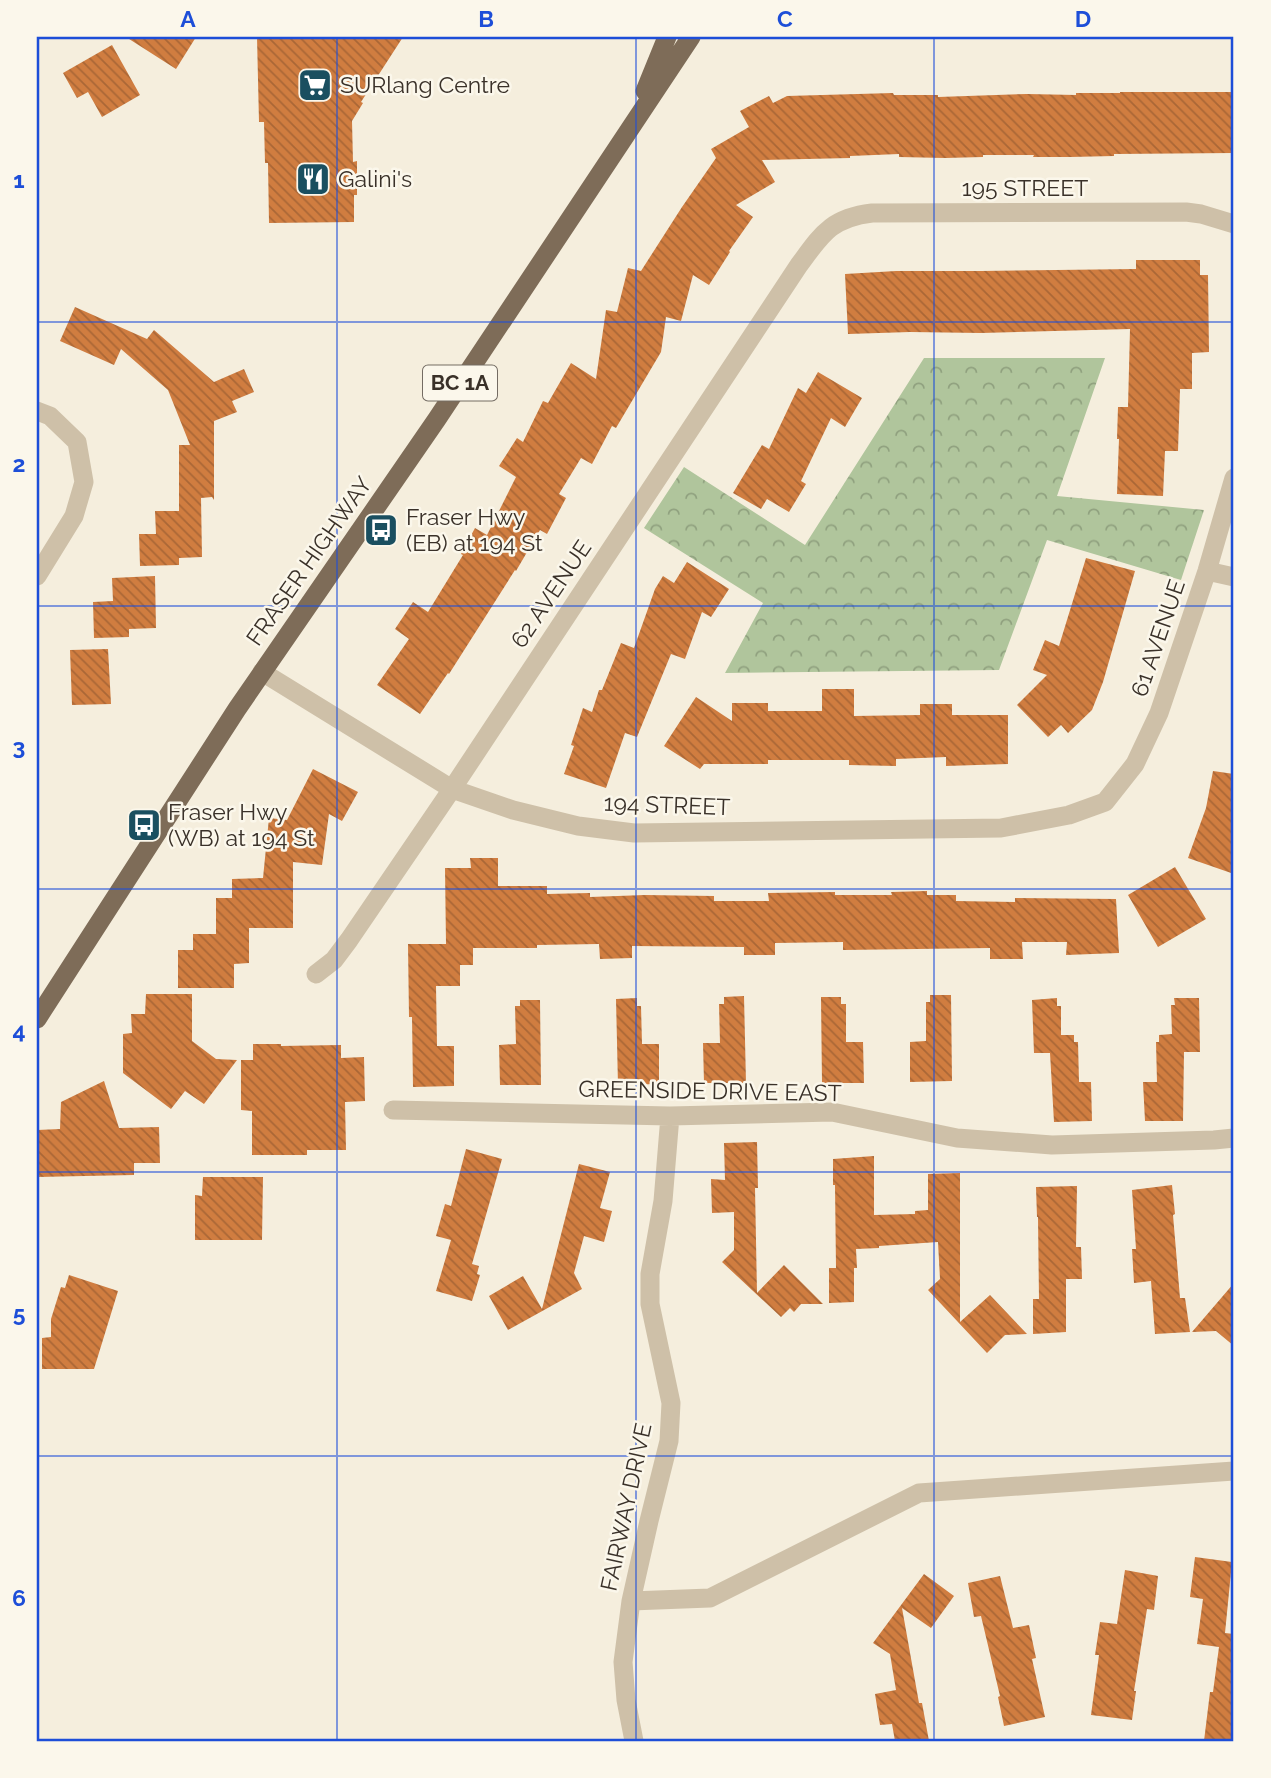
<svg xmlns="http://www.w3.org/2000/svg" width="1271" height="1778" font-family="Raleway,sans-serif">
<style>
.forest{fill:url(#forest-crowns)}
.building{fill:url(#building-back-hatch)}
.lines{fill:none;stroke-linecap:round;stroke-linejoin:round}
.minor{stroke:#cec0a8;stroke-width:19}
.primary{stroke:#7e6c58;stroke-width:19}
.grid{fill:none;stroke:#1d4ed8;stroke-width:2;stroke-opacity:0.55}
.labels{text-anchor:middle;stroke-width:5;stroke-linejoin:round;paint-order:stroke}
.shield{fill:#fbf7eb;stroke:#746c63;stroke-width:2}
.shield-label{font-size:21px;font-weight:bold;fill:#3a3129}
.poi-label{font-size:23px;fill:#3a3129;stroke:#fbf7eb;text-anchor:start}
.street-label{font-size:23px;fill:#3a3129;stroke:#fbf7eb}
.neatline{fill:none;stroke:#1d4ed8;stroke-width:2.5}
.grid-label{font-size:23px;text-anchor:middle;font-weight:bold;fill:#1d4ed8}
</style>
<defs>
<pattern id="forest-crowns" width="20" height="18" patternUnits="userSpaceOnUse" patternTransform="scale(1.75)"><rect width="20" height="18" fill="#b0c59c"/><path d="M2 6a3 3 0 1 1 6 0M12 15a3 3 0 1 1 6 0" fill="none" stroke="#90a17f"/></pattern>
<pattern id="building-back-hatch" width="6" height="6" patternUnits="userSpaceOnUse" patternTransform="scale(1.75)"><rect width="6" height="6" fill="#d07d40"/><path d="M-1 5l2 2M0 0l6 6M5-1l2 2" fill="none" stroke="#aa6736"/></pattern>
</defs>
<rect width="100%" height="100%" fill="#f5eedd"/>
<path class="forest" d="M924,358h181l-48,138 147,14 -23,70 -134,-40 -48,130 -274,3 38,-70 -119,-75 40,-61 121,78z"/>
<path class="building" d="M126,37h70l-20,32z
M257,37h146l-42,65 2,1 -11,18 1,41 4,-1v34h-3v27l-85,1 -1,-60h-3l-1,-41h-5z
M112,45l28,50 -38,22 -14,-25 -11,6 -14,-25z
M1120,92h114v61l-120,1v2l-44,1h-37l1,-2h-51v2l-38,1 -46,-1v-3l-49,2v2l-88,2 13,22 -39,23 17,12 -24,34 1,1 -21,33 -16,-10 -12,46 -15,-4 -5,35 -45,76 -4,-2 -20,38 -11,-6 -22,36 7,4 -19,36 -7,-4 -24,41 -1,-1 -66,104 -1,-1 -28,41 -43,-29 32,-46 -14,-10 18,-27 15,10 35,-57 -2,-1 14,-26 12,7 29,-58 -17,-11 18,-28 6,4 20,-41 5,2 23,-40 25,16 10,-69 11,2 11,-44 13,3 41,-64 34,-49 -5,-9 38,-22 -9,-16 29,-15 4,7 14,-7 106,-3 1,2h44v2l89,-3 49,1v-2h44z
M1136,260h64v15h8l1,77 -17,1v36h-12l-2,62h-13l-2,45 -46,-2 2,-55h-2l1,-32h10l2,-78 -149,4 -71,-1 -62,2 -3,-60 51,-3h85l155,-2z
M75,307l72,32 7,-9 60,52 30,-13 10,23 -22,9 5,11 -23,9v79l-2,-3 -11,1 1,59 -23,1v7l-39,1 -1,-32h17l-1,-23h24v-66h11l-22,-55 -47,-41 -7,16 -54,-24z
M818,372l44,26 -17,29 -14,-9 -30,63 5,3 -17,28 -22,-13 -6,10 -28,-16 29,-48 7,4 29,-61 8,5z
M1086,558l49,13 -32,111 -11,28 -24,23 -7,-8 -13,12 -31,-32 30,-30 -14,-5 12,-30 14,6z
M687,562l42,27 -18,28 -9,-5 -17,47 -14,-5 -34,83 -12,-4 -19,55 -42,-14 10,-28 -3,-1 12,-37 9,4 7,-22h3l19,-47 13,5 21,-59 8,-13 11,7z
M155,576l1,52 -27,1v8l-35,1 -1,-36 20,-1 -1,-23z
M108,649l3,55 -39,1 -2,-55z
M822,689h32v27l66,-1v-11h32v11h56v49l-62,2v-9l-50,2v7l-47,-1v-5h-81v4h-64l-4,5 -36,-23 32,-49 36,24v-18h36v8h54z
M313,769l45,23 -16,29 -13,-7 -7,51 -29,-3v66h-44v35l-15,1v24h-56v-38h15v-16h23v-36h16v-19l31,-1 6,-60 18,2z
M1213,771l21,3v100l-46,-16 18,-50z
M470,858h28v28h49v8l43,-1v4l55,-2 69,1v5h55l-1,-8 67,-1v3h57l-1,-3 36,-1v4h29v6l59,1v-4l101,1 3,54 -53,2 1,-13h-45l1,17h-33v-11l-147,2v-8l-68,1v12h-31v-8l-112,-1v12l-32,1 -1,-15 -62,1v3h-64v17h-13v21h-24l1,60h17v40l-41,1 -1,-70h-3l-1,-73h38l-1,-76h26z
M1175,867l31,52 -48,28 -30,-52z
M146,994h46v47l24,18 21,1 -33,44 -19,-13 -14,18 -48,-36v-39l9,-1 -1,-19h14z
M930,995h21l1,86 -42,1v-40l16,-1v-39h4z
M744,996l2,87h-42l-1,-40h17l-1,-39h5v-7z
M821,997h20v7h5v38h17l1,41h-42z
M637,998v8h4l1,38h17v40l-41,1 -2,-86z
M1057,998v8h4v29h13v7h4l1,40h12l1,39 -38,1 -4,-69h-16l-2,-53z
M1174,998h25l1,54h-16l-1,69h-38l-2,-39h14l-1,-40h3v-7l13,-1 -1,-29h4z
M520,1000h20l1,85h-41l-1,-40 17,-1 -1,-38h5z
M253,1044h28v2l60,-1v13l23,-1 1,44 -20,1 1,48h-39v5h-55v-44l-11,-1v-50h12z
M104,1081l15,47 40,-1 1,36h-26v12l-97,2v-47l23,-1 1,-27z
M757,1142l1,46h-3l2,105 27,-28 39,39h-22l-7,8 -4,-4 -9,9 -59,-55 12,-12v-38l-22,1 -1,-34 14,1 -1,-37z
M466,1149l36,10 -30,105 7,2 -2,8 3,1 -8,26 -36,-10 15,-51 -15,-4 9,-32 6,2z
M874,1156v59l41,-1v-3l13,-1v-36l32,-1v149l30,-27 37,39 -22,1 -18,18 -59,-63 12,-11 -2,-37 -59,4v2l-23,1 1,19h-3v34l-25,1v-35h7l-1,-83h-2v-26z
M579,1164l31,8 -10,36 12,3 -8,31 -20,-6 -10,37 8,16 -74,41 -19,-34 34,-20 19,33z
M203,1177h60l-1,63h-67v-45l7,1z
M1172,1185l3,29 -2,1 7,83h5l5,34 -35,2 -4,-53 -17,2 -2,-34h4l-4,-59z
M1077,1186l-1,61h5l1,32h-16v53l-33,2v-35h6l-1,-82h-1l-1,-30z
M69,1275l49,16 -24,78h-52v-31l9,-1v-18l10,-32 4,1z
M1234,1283v63l-18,-15 -24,1z
M1195,1557l37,5 -7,71 9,1v107h-30l6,-49h3l6,-45 -22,-3 6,-45 -13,-2z
M1125,1570l33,6 -4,34 -7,-1 -13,82h2l-4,29 -41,-5 8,-60h-4l5,-33 17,2z
M924,1574l30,22 -23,32 -29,-20 17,95h3l7,38h-34l-3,-17 -12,1 -5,-31 21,-4 -6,-36 -17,-11z
M1000,1576l13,52 16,-3 7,33 -4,1 13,58 -41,9 -6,-29 2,-1 -19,-80 -7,1 -6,-34z"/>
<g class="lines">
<path class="minor" d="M37,411l13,5 27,26 7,40 -10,34 -37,60
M1207,571l27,6
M262,672l190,117 61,21 65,16 56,7 367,-5 68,-13 36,-13 30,-38 24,-51 48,-142 27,-93
M316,974l18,-14 15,-20 103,-151 347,-524c23,-31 32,-47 73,-52l314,-1 15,2 33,10
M393,1110l277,6 162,-4 125,26 95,7 162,-5 20,-2
M631,1601l79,-3 209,-105 315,-22
M634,1741l-8,-41 -3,-38 8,-61 18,-80 20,-80 2,-38 -21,-99v-30l13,-73 7,-85"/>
<path class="primary" d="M645,91l22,-54
M37,1019l200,-310 200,-290 254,-382"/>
</g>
<path class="grid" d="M337,37v1704M636,37v1704M934,37v1704M37,322h1197M37,606h1197M37,889h1197M37,1172h1197M37,1456h1197"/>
<defs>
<g id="supermarket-square" transform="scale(1.75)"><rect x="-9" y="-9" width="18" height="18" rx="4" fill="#1a4f60" stroke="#fbf7eb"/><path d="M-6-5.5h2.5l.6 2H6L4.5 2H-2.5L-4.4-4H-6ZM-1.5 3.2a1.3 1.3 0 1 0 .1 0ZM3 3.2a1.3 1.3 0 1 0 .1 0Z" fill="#fff"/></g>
<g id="restaurant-square" transform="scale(1.75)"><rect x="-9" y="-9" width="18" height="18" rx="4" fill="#1a4f60" stroke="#fbf7eb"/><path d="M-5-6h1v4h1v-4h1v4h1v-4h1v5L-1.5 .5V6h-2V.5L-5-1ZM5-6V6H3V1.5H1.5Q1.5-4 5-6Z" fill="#fff"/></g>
<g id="bus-square" transform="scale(1.75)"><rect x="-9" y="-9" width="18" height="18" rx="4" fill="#1a4f60" stroke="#fbf7eb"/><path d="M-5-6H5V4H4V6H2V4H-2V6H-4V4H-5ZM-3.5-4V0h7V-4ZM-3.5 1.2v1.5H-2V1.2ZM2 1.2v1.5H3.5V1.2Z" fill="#fff"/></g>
</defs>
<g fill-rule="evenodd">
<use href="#supermarket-square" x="315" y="85"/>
<use href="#restaurant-square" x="313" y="179"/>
<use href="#bus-square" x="381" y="530"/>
<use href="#bus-square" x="144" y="825"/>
</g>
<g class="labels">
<rect class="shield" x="423" y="365.5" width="74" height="35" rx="5"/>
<g class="shield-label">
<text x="460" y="390">BC 1A</text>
</g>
<g class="poi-label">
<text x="340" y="93">SURlang Centre</text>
<text x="338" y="187">Galini's</text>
<text x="406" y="525">Fraser Hwy<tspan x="406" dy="26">(EB) at 194 St</tspan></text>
<text x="168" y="820">Fraser Hwy<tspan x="168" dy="26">(WB) at 194 St</tspan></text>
</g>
<g class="street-label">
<text x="1025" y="196">195 STREET</text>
<text transform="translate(309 561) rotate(-55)" y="8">FRASER HIGHWAY</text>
<text transform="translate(551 594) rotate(-56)" y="8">62 AVENUE</text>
<text transform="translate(1158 638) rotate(-71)" y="8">61 AVENUE</text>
<text transform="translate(667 805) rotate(2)" y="8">194 STREET</text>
<text transform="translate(710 1091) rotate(1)" y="8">GREENSIDE DRIVE EAST</text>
<text transform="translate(626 1507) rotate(-78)" y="8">FAIRWAY DRIVE</text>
</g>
</g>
<rect width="1271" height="1778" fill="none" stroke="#fbf7eb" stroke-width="77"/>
<rect x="38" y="38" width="1194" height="1702" class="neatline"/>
<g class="grid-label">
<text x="188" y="27">A</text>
<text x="486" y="27">B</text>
<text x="785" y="27">C</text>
<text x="1083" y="27">D</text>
<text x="19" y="188">1</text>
<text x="19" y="472">2</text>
<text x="19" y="755">3</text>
<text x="19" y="1039">4</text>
<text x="19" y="1322">5</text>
<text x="19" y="1606">6</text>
</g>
</svg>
